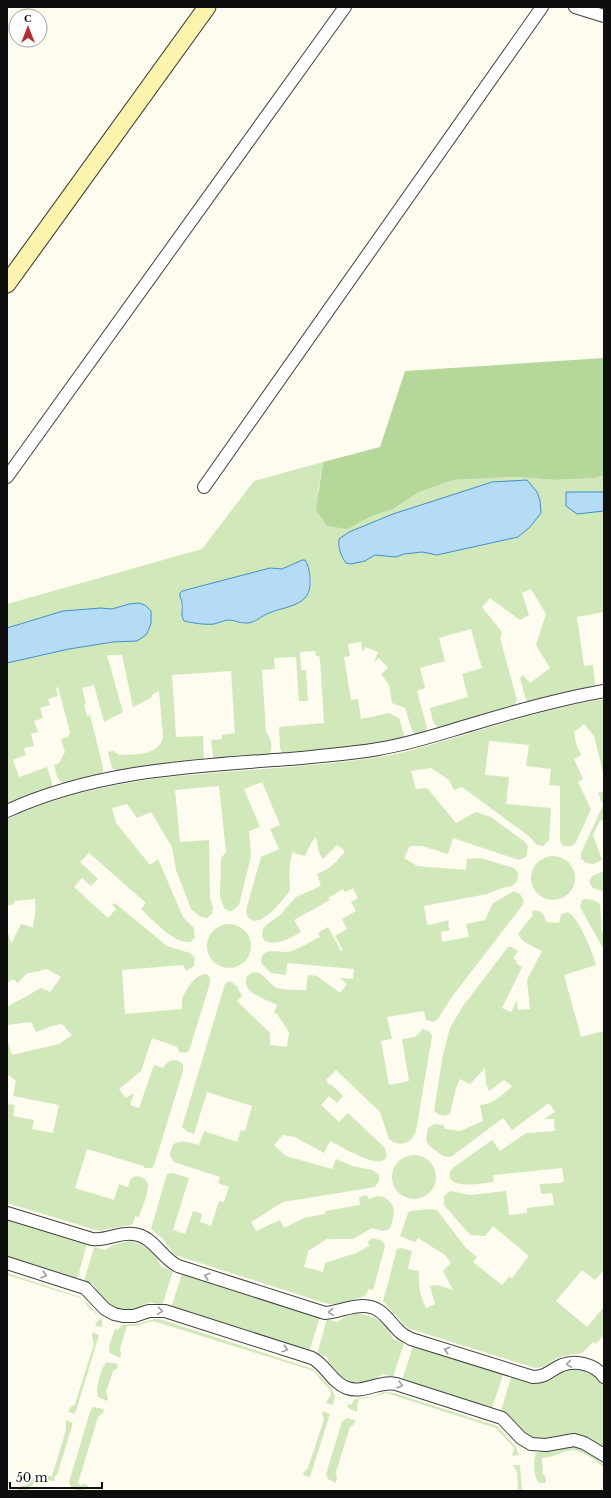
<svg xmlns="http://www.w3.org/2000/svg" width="611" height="1498" font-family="'Libre Baskerville',serif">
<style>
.green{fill:#d1e8ba;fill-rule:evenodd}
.forest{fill:#b5d89a}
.water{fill:#b5dcf4;stroke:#3f90c8}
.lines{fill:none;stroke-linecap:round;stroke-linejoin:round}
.street-casing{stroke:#414141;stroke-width:14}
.secondary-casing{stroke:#303030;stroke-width:19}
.street{stroke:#fff;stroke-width:12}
.secondary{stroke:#fcf4ac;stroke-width:17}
.oneway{stroke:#9f9f9f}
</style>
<rect width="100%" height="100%" fill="#fefbef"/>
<path class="green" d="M323,462l-5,29 30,38 24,-13 21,-7 26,-17 34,-12 65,-3 36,3 41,-2 9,-3v17h-38l11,22 27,-3v101l-27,5 7,49 9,-1 2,21 -65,16 -4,-2 -6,-22 3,-3 7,8 20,-15 -14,-23 10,-31 -15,-25 -9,4 7,22 -9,5 -30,-22 -8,9 20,25 -2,6 17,62 -3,6 -74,22c-8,-2 -8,-13 -10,-20l38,-11 -6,-23 20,-6 -11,-39 -32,9 6,23 -25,7 5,20 -8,3 10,37 -3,4 -9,2 -3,-4 -7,-22 -13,-5 -3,-18 -8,-11 7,-6 -9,-10 -5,4 4,-10 -13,-5 -2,5 -2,-10 -13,2 2,12 -6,1 7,43 7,-1 3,20 28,-6 10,5 5,17 -2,4 -25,5 -95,9 -2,-5 -1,-21 45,-4 -4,-64 -1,-3h-3l-1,-5 -15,1 1,18h5l2,31h-9l-3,-44 -22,1 1,11 -13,1 4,62c5,6 7,14 4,22l-2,1 -51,4 -4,-2 -2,-17 11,-1v-4l13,-2 -4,-62 -59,4 4,62 27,-1 1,22 -3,3 -84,10 -5,-3 -4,-16 5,-1 6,4c16,-1 39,2 44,-18l-4,-46 -7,4 -1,3 -18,9 -11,-52h-15l16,57 -19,10 -10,-37 -12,3 4,16 -2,1 3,11 3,-1 13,52v5l-4,3 -34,9c-8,-2 -9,-12 -11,-19l5,-2 6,-11 -4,-13 7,-2 2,-5 -12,-45 -2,1 2,8 -10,3 2,6 -10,3 3,10 -9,3 4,11 -7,2 3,12 -9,2 -1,2 2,5 -13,5 6,17 28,-10c2,7 7,16 4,22l-44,16v-142l62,-14 44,-7 24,-1 12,-12 2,-12 -22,-13 -17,5 -11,-1 -38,3 -56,17v-24l195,-55 52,-68zM537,492l-86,59 -14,4 -14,-3 -19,2 -8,3 -21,-2 -10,6 -14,3zM296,562l14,10 1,14 -2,8 -30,16 -10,3 -16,9 -11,2 -14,-4 -13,4h-15l-16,-3 -3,-10 1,-10 47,-21 41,-12 12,1z
M604,699v77l-10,-40 -10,-12 -10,8 2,12 5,11 -7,4 9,20 -5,3 13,27 -15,33 -4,4h-9l-3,-5v-55l-11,-1 2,-16 -25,-3 3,-21 -40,-4 -4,34 24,2 -3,27 45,4 -2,32 -6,6 -6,-1 -7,-8 -68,-50 -8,3 -5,-10 -18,-12 -20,3 5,18 11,-1 29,35 20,-11 15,5 34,25 3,5 -2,10 -7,3 -66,-22 -5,16 -26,-8h-12l-6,12 13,8 49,4 1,-11 13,-1 34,10 4,5 -1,8 -5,5 -10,2 -15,6 -63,12 3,18 3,1 19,-5 -1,6 2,4 -9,2 1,10 27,-5 -3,-13 19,-4 8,-17 21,-12 6,3 4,7 -2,5 -71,92 -13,21 -5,3 -7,-2 -2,-9 -37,6 5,22 -11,2 8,44 20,-4 -7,-42 13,-2 8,-8 7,3 2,4 -16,95 -5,9c-8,5 -15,5 -22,-1l-9,-27 -44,-42 -10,10 2,2 -1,1 3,2 1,-1 12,12 -6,7 -8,-7 -8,9 18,17 9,-9 36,34c2,4 4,8 1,12 -8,10 -46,-14 -55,-18l-6,12 -29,-16 -12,-2 -9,10 12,11 46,13 4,-10 16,7 21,4 6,5v6l-4,6 -92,15 -32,20 5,9 24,-11 4,8 20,-10 21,-4v-3l35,-6 -1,-8 8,-2 1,4 10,-3 6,1c8,6 12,11 9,21 -1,5 -2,9 -5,12l-6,1 -10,-3 -19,11h-26l-19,12 -4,16 19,5 2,-9 31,-10 13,-7 -1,-5 5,-3 9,3 3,5 -1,4 -11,40 -4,-1 -4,7 -27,8h-10l-153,-49 -13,-17 -11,-9 16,-55 5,-1 17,5 -16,52 12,4 8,-23 9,3 -2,8 11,4 8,-25 5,1 5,-15 -11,-4 2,-6 -46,-15c-3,-4 -5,-7 -3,-12 3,-14 19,-7 28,-5l5,-14 33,11 4,-12 4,1 7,-25 -45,-14 -13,42 -6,-2 -6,-5 43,-143 5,-3 7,5 5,10 -5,5 33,32v12l17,2 2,-15 -12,-18 -3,-1 3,-8c-11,-6 -37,-12 -30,-29 14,-11 18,5 28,11 5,3 24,3 31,3l2,-15 9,1 23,17 7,-9 -7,-6 13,1 1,-10 -67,-6 -1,12 -15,-2 -10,-10c-1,-19 20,-8 30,-12 10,-3 20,-10 29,-14l-2,-4 10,-6 13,24 2,-1 -8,-14 12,-7 -5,-10 14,-8 -5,-9 7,-4 -5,-9 5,-3 -13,6 -2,-3 -15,9 2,2 -36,20 7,12c-11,6 -25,15 -37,8l-2,-4 1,-7 3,-4 13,-9 17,-19 25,-11 -4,-12c13,-5 20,-12 28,-23l-8,-6 -14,14 -4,-6 -3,-16 -5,6 -6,13 -11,-3 -1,-3c-4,14 -4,26 -3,41 -7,8 -28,37 -40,28 -4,-3 -4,-8 -3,-12l14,-50 18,-8 -9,-20 10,-4 -18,-43 -18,7 16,38 -11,4 2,25 -12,49 -7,6h-3l-5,-3 -4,-11 1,-39 5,-6 -7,-66 -44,4 5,52 29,-2 1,58 3,10 -1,6 -5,4 -6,-1 -10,-8 -15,-39 -4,-23 -21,-35 -14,6 -10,-14 -15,4 4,15 34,42 8,-6 25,58 11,11 1,10 -5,4c-16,2 -37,-22 -49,-33l5,-6 -57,-50 -9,9 18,17 -7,7 -9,-8 -8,9 34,31 8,-9 -4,-4 3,-2 52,43 23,7 5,5 -1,8 -8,5 -3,-6 -61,5 3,44 57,-5c0,-3 0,-7 0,-10 4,-10 13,-25 25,-25l3,4v5l-21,68 -4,2 -6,-1 -2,-5 -25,-9 -11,33 -22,18 7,9 8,-5 -4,12 9,3 15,-43 9,3c5,-9 14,-11 20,-3v6l-29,94 -2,3h-8v-2l-57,-17 -12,39 39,12 5,-16 9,3c1,-3 2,-7 4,-9 6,-5 17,1 16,9 -1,10 -6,20 -9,30l-4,-1 -2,8 -3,1 -31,6 -92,-28v-99l8,1 -2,11 21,4 -2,9 21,4 6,-28 -46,-9 3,-15 -9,-7v-35l5,16 47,-11 13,-9 -10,-11 -10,2 -16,6 -5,-10 -24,3v-18l34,-19 9,4 11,-15 -14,-8 -21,5 -8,9 -5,-4 -6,4v-46l2,-2 2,9 10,-20 11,3v3c3,-11 4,-21 3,-31l-21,2v3l-7,2v-87c119,-55 246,-42 371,-62 29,-4 58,-14 86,-22 46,-14 92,-28 140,-36z
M604,791v28l-5,3 -6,13 9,25 -9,4 -7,-1 -5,-4v-6l22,-48 -5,-12z
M531 878a22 22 0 1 1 44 0a22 22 0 1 1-44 0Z
M604,871v21l-11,-4 -4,-6 3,-6z
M586,899l7,1 7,4 2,28 2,1v17l-24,-43 2,-7z
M532,911c8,-2 13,3 14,11l13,1 2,-8c2,-2 5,-3 8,-2 9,3 25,43 27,52l-32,10 17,62 23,-6v239l-9,10 -13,-10 -26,31 31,26 17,-20v28l-8,9 -3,-2 -11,11 -19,3 -6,2 -14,9 -8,1 -125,-39 -5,-3 -22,-25 14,-52 4,-1 11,3 -4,18 11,2c-1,14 1,25 7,37l9,-4 -5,-18 8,-1 15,5 -10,-19 8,-8 -6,-8 -27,-17 -3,4 -15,-6 8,-23 3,-2 19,-2 7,1 29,38 11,9 -4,5 29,23 7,-8 3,1 17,-22 -36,-30 -8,10 -15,-1 -26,-30v-9l6,-5 20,4 36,-4 3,24 18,-2v-5l27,-3 -2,-12 -11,1 -1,-10 20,-1 4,-2 -2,-13 -69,7 1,7c-10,1 -39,7 -44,-4 -2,-5 1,-8 4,-11l38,-27 8,11 26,-18 29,-2 -1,-12h-10l11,-7 -6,-9 -37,27 -9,-12 -52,39 -8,-1 -15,-11 -2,-6 2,-11 7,-4 8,1 2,4 15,2 23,-10 -3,-16c13,-1 23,-10 32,-19l-8,-6 -15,11 -3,-7 -1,-16 -15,16 -10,-5 -4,9 -6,26c-6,3 -12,1 -16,-3l9,-57 7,-26 13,-22 45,-59h4l6,4 -5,7 4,3 -1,2 6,4 -20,41 9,4 6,-12 1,10 12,-1 -3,-29 15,-29c-9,-5 -20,-8 -24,-17l15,-19z
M207 946a22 22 0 1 1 44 0a22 22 0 1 1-44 0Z
M392 1177a22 22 0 1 1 44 0a22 22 0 1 1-44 0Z
M7,1219l80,25 -10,35 -70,-22z
M131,1241c15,4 25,11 30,26l12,4 -11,35 -12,-4c-22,14 -47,9 -56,-17l-10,-4 10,-34 11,3c9,-6 15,-8 26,-9z
M7,1273l73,24c4,3 21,20 22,24 1,3 0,4 0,6l-7,-1 1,-3 5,-5 -13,-11 -5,-8 -76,-24z
M182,1274l138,43 -11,35 -138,-44z
M354,1314c18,0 33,7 39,25l11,4 -11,34 -10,-3c-22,15 -48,10 -56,-17l-10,-3 10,-35 10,3 8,-5z
M155,1319l8,1 150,49 19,20 3,7 -2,9 -7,-2 4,-7 1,-5 -11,-12 -6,-8 -161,-50 -17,5h-9l-7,23 1,6 -1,3 -10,-5 -1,-7 6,-17 3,1 4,-5 14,-1z
M93,1332l6,3 -24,79 -7,-2 2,-4 5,-4 19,-60 -2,-7z
M413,1346l90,29 -11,33 -90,-28z
M107,1362l11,2 -1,4 -4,3 -7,21 2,6 -1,3 -9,-4c-3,-7 3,-30 9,-35z
M579,1368l16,7 9,11v63c-11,-9 -26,-16 -40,-13 -10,1 -21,6 -31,3 -14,-5 -18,-24 -32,-28l10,-34 17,6h12l7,-2 17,-11z
M383,1392l11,1 103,33 19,21 3,8 -7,1 2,-8 -18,-20 -110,-35 -18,5 -9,1 -2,6v7l-7,-3 -3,-3 1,-2 3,1 4,-6 19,-3z
M93,1407l11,2 -1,4 -5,4 -20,66 2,2 6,-1 3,4 -10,3 -8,-4 -2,-5 21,-70z
M323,1411l7,3 -20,63 -7,-2 1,-3 4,-4 16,-49 -2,-5z
M347,1418l8,2 -1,4 -4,3 -14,45 1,5 -1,6 -8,-4 -2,-5 16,-52z
M66,1420l7,3 -16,52 -3,2 1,4c-5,0 -10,-1 -12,-7l3,-1 3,3h3l14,-46z
M569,1446c13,1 25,8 35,16v5c-10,-7 -24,-20 -37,-16 -10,3 -14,6 -25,7l1,16 3,4v5h-7c-6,-6 -6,-23 -3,-30l5,-2z
M513,1465h7l2,26h-4l-1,-18z
M34,1478l-1,6 -6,7h-10l4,-5c6,0 8,-2 10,-7z"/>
<path class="forest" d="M604,358v117l-9,3 -41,2 -36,-3 -65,3 -34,12 -26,17 -21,7 -24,13 -21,-3 -11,-16 7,-48 57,-15 25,-76z"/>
<path class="water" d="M527,480l10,12 3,8 1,13 -11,14 -12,10 -81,18 -15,-3 -18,2 -8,3 -21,-2 -10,6 -14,3 -5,-1c-5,-7 -8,-15 -7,-24l10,-7 44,-18 99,-32z
M566,492h38v19l-27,3 -11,-8z
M302,560h3c4,6 5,14 5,21 2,25 -24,25 -41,32 -8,3 -14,10 -22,10 -7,1 -12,-3 -18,-3 -5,0 -10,3 -15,4 -11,1 -20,-1 -30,-3 -4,-7 -1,-11 -2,-18 0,-4 -3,-5 -2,-10l2,-2 88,-23 12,1z
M139,603l6,2 6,6v12l-2,6 -3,6 -9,6 -24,1 -44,7 -62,14v-35l56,-17 38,-3 11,1 17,-5z"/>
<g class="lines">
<g class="street-casing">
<path id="street" d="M575,7l29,9
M7,477l338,-470
M204,487l338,-480
M7,811c89,-41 187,-45 282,-52 30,-3 60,-5 89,-10 32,-5 64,-16 95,-25 43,-13 86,-25 131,-33
M7,1213l85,26c15,2 26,-7 41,-5 21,2 28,24 45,32l147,47c13,-1 25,-7 38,-7 18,0 24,13 35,24 3,4 8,6 13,9l122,38c14,0 17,-7 29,-12 14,-5 33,-1 42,12
M7,1263l78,25 20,21 9,5 9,2h11l15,-5h16l147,47c14,7 20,25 35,30 17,6 33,-8 49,-4l106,34 19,20 10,6 15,1 28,-5 10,3 20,12"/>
</g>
<g class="secondary-casing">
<path id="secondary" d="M7,284l200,-277"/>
</g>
<use href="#street" class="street"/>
<use href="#secondary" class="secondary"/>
</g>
<defs><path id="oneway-chevron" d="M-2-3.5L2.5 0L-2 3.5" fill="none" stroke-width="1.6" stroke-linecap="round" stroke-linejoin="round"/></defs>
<g class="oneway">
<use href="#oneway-chevron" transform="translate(44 1275) rotate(17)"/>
<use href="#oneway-chevron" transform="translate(207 1276) rotate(-162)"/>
<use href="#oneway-chevron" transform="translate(160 1311) rotate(8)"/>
<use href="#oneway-chevron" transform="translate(331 1312) rotate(176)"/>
<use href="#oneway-chevron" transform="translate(285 1349) rotate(18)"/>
<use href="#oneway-chevron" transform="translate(447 1350) rotate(-163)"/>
<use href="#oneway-chevron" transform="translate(569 1364) rotate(172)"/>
<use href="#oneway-chevron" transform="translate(400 1385) rotate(16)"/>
</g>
<rect width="611" height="1498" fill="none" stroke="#0e0e0e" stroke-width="16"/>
<g transform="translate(28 28)"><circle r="19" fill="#ffffff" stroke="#9f9f9f"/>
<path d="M0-3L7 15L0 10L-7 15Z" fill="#b92b30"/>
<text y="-6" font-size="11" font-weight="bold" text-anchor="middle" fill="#0e0e0e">С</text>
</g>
<path d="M10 1482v6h92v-6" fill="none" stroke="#0e0e0e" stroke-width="2"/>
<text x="16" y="1482" font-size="12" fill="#0e0e0e" stroke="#ffffff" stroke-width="3" paint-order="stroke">50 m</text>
</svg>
